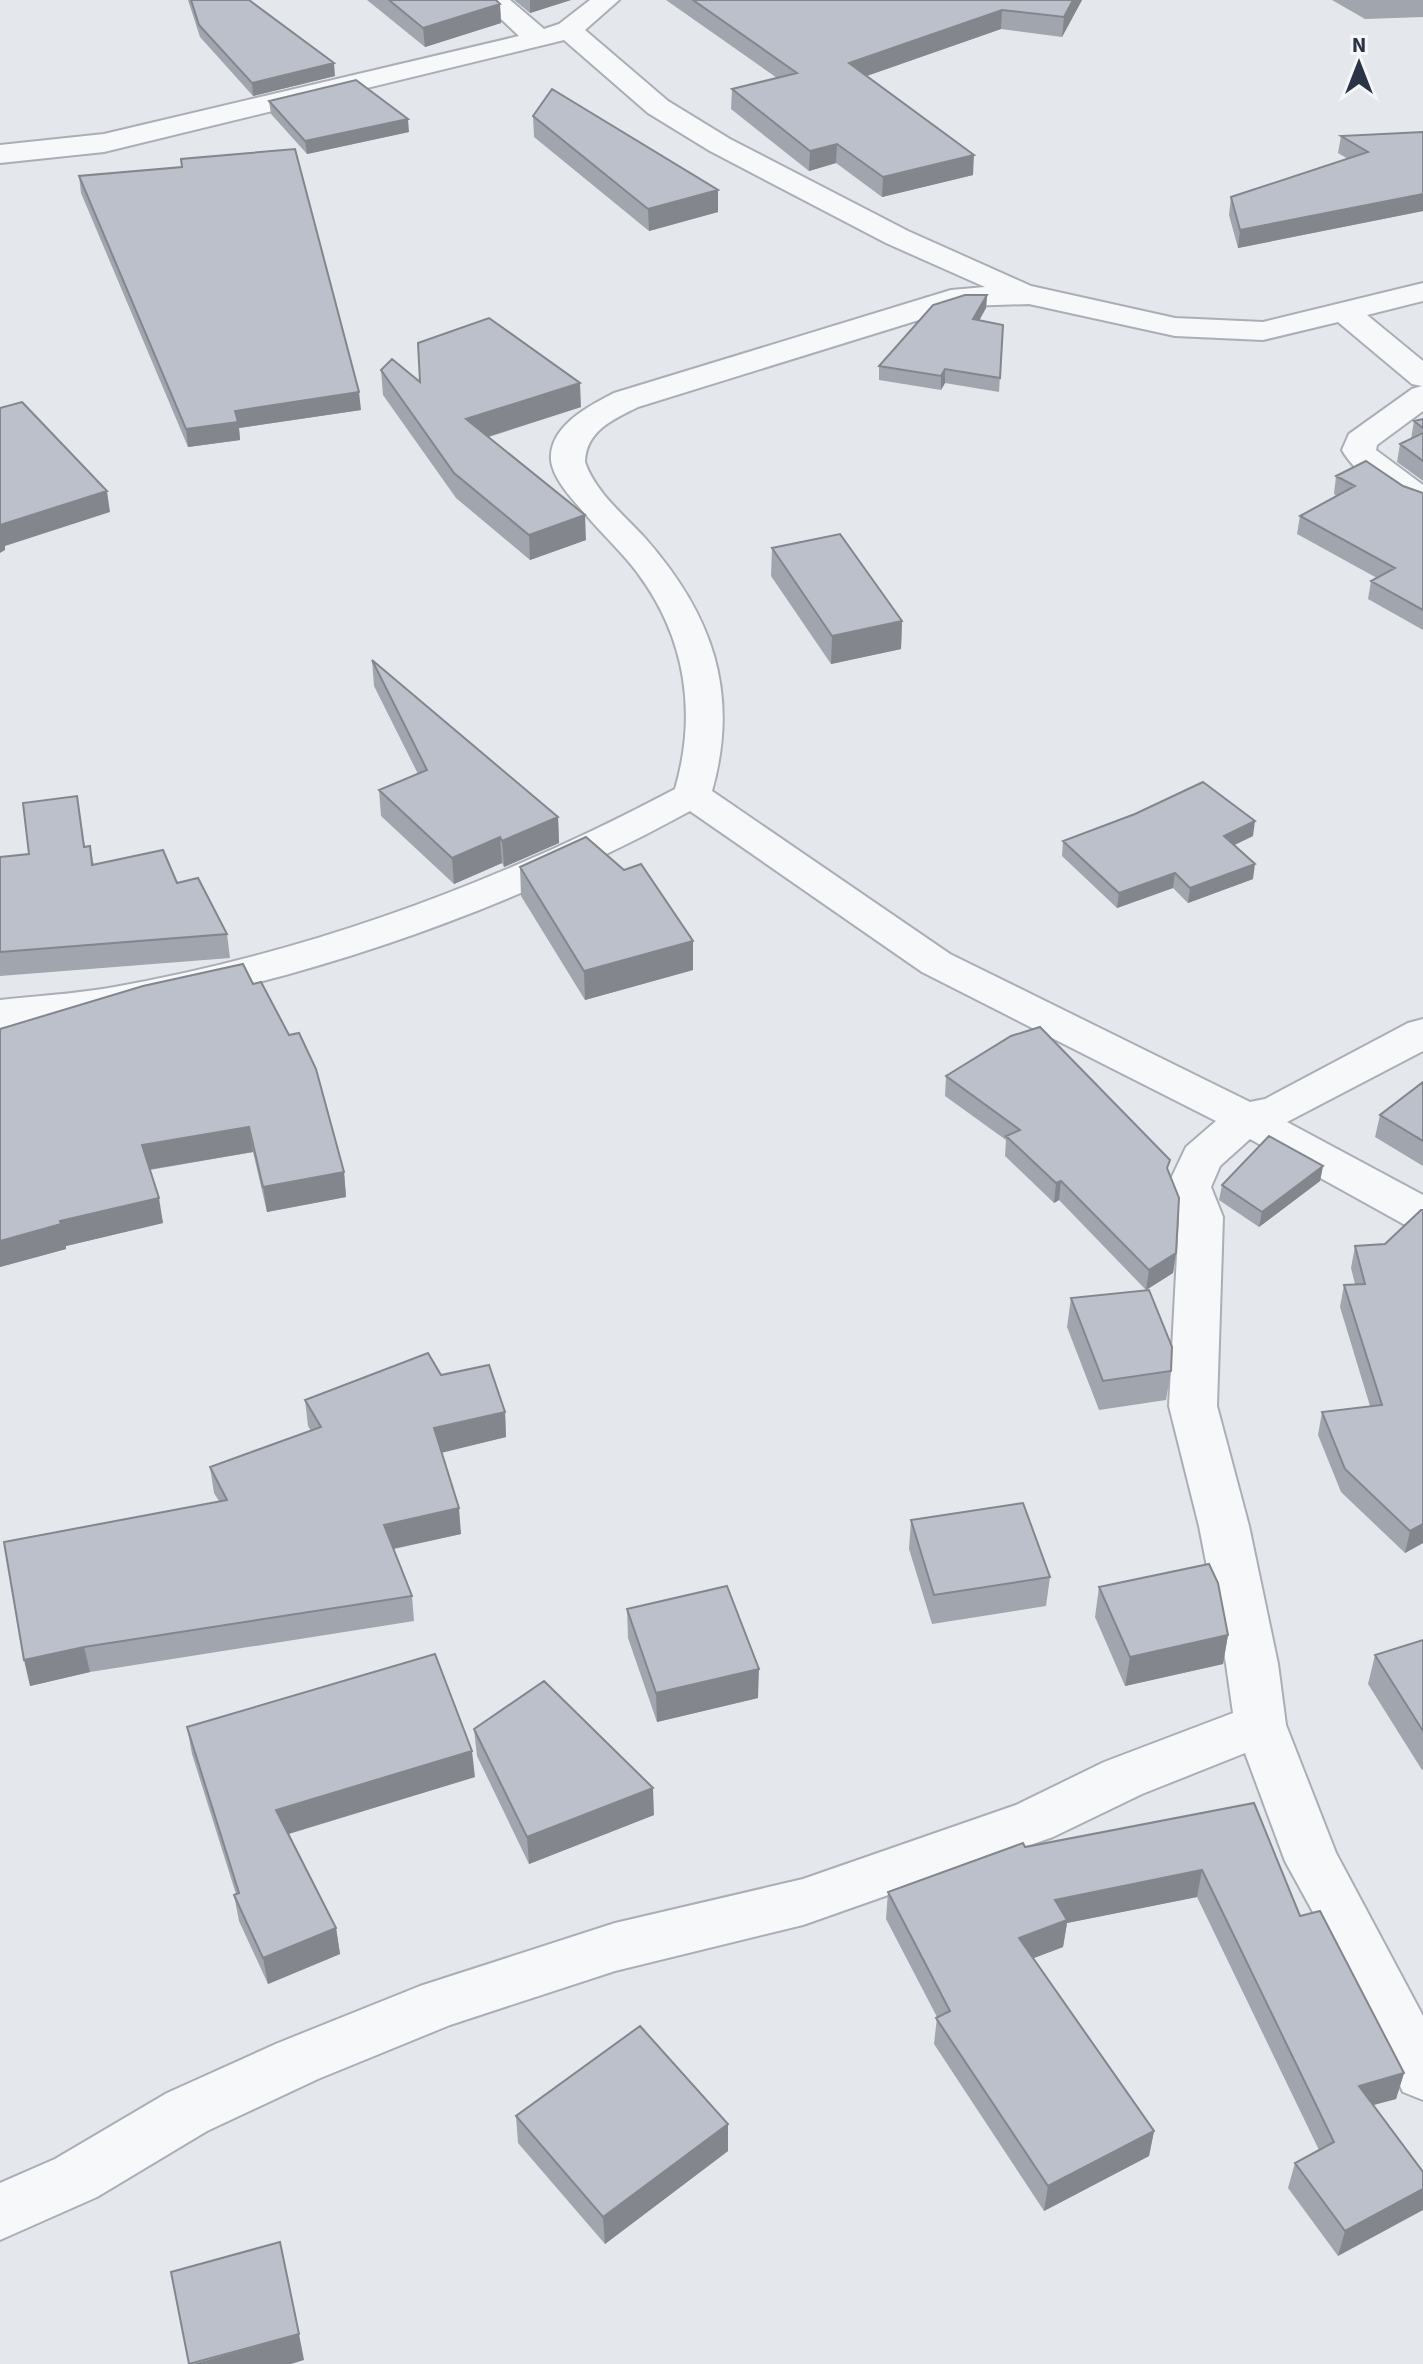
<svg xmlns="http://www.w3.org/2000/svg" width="1423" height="2364" font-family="'Source Sans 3',sans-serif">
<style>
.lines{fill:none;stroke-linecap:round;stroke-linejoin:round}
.street-casing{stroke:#a9aeb7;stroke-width:4}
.street{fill:#f7f8fa;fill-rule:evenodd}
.wall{fill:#a1a5ae}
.shaded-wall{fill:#83868d}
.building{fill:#bbc0ca;stroke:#83868d;stroke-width:2}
</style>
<rect width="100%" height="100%" fill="#e4e7ec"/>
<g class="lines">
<g class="street-casing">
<path id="street" d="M481,0h29l34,29 15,-5 31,-24h29l-34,30 83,71 62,38 178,92 123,55 144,32 88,4 160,-39v18l-56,14 56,46v50l-46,34 -1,5 47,35v25c-26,-6 -68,-36 -81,-60l7,-16 63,-45 10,-3 -10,-2 -74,-62 -75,18 -88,-4 -146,-32 -65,2 -326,101c-26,13 -52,24 -53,55 10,30 39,53 60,76 67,76 95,154 67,253l238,163 300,148 15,-3 143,-76 15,-4v32l-136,71 136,73v36l-16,-5 -157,-87 -30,27 -9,21 12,30 -6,189 32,120 29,138 8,61 50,128 87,163v84l-20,-8 -72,-147 -46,-84 -40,-108 -103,41 -89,43 -250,88 -188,46 -165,54 -132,54 -111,52 -110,66 -97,43v-57l55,-24 112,-66 111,-50 142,-57 195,-63 188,-44 213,-74 88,-43 129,-49 -7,-49 -27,-138 -30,-120 10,-189 -12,-30 19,-40 30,-26 -294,-149 -232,-161c-181,99 -378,168 -582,204 -35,6 -72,8 -108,13v-28c36,-4 73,-6 109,-12 199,-35 387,-104 566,-199 22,-75 11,-150 -36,-214 -15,-21 -35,-39 -52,-59 -12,-14 -34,-36 -36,-56 -2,-34 38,-54 63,-67l337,-103 34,-3 -99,-44 -176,-92 -62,-38 -84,-73 -460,112 -104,11v-18l104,-11 415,-98z"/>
</g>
<use href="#street" class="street"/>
</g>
<path class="wall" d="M188,0h61l86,76 -82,20 -53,-59z
M367,0h129l4,4 1,19 -76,24z
M514,0h57l-41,13z
M666,0h416l-20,37 -61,-8 -134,47 106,99 -91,22 -46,-34 -27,8 -78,-62 1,-20 45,-11z
M1332,0h91v17l-58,2z
M269,101l140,31 -102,22 -36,-40z
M533,116l185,96 -69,19 -115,-94z
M1423,132v79l-185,37 -9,-33 2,-18 117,-38 -10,-6 3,-17z
M79,176l282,234 -122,18 1,12 -52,7 -107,-254z
M987,295l-1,13 -7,12 24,5 -4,67 -54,-9 -4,7 -62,-10v-14z
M381,370l39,12 161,25 -92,30 97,103 -56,20 -74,-62 -73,-103z
M1423,419v62l-26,-19 3,-18 11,-5 3,-18z
M1336,476l67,10 20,7v137l-55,-31 3,-18 6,-3 -80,-44 3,-18 37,-20 -3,-2z
M772,548l130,73 -1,28 -70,15 -60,-88z
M372,660l186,157 1,26 -55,24 -2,-4 -48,21 -73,-68 -2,-26 39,-16 -44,-88z
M77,796l8,51 5,-1 4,19 83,18 50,51 3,24 -230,18v-119l29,-3z
M1253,836l-19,9 19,34 -65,24 -15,-15 -56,20 -55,-52 1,-15z
M520,867l173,74v29l-108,30 -64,-104z
M0,1029l344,143 2,25 -79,15 -14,-60 -103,18 13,53 -97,23v3l-66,18z
M946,1076l222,95 8,82 -3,20 -27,17 -87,-90 -5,3 -49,-47 1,-16 -61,-44z
M1423,1082v84l-48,-29 5,-22z
M1323,1166l-3,15 -61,46 -40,-27 3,-15z
M1423,1210v333l-18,10 -64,-61 -23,-57 4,-23 48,-6 -30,-99 4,-22 11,-1 -4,-16 4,-22 30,-2z
M1071,1298l100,73 -5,29 -67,10 -32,-83z
M441,1375l64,37 1,25 -64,15 19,82 -67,15 18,47 2,25 -324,51 -60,14 189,-185 -5,-8 -4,-26 101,-36 -3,-5 -3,-26z
M911,1520l139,57 -4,29 -114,18 -23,-75z
M1099,1587l129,48 -5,29 -98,22 -30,-69z
M627,1609l131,89 -101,24 -29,-84z
M1423,1640v129l-1,1 -54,-86 7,-29z
M187,1727l288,50 -186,57 47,94 4,26 -72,30 -29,-63 -5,-26 2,-1 -44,-140z
M474,1729l180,86 -125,49 -52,-108z
M1254,1803l46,113 104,157 -8,26 -23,6 50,67 -85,84 -50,-68 7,-25 24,-13 -122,-253 -130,26 -4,24 -30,11 121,173 -5,25 -105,55 -110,-167 3,-27 -51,-98 2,-27 137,-45z
M516,2116l212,35 -123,93 -87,-101z"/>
<path class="shaded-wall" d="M530,0h41l-41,13z
M1073,0h9l-20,37 2,-20z
M500,4l1,19 -76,24 -2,-19z
M1002,10l-1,19 -152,53v-19z
M334,63l1,13 -82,20 -1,-13z
M408,119l1,13 -102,22 -2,-13z
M837,144l-1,19 -27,8 1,-20z
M974,155l-1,20 -91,22 1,-20z
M718,190v22l-69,19 -1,-22z
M1423,194v17l-185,37 2,-18z
M987,295l-1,13 -13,24v-13z
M945,369v14l-4,7v-14z
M580,383l1,24 -113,36 -2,-24z
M359,392l2,18 -122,18 1,12 -52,7 -2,-18 49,-18z
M107,491l3,21 -105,34v4l-5,3v-28z
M585,515l1,25 -56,20 -1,-25z
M902,621l-1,28 -70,15 1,-28z
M558,817l1,26 -55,24 -2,-26z
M1255,821l-2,15 -31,15 2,-15z
M500,837l2,26 -48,21 -2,-26z
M1255,864l-2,15 -65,24 2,-15z
M1175,873l-2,15 -56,20 2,-15z
M693,941v29l-108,30 -1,-29z
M249,1127l4,25 -107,18 -4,-25z
M1323,1166l-3,15 -61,46 3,-15z
M344,1172l2,25 -79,15 -4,-25z
M1061,1181l-2,19 -5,3 2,-20z
M159,1198l4,25 -97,23v3l-66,18v-26l60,-20z
M1176,1253l-3,20 -27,17 3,-20z
M505,1412l1,25 -69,17 -3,-26z
M459,1508l2,26 -74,16 -3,-25z
M1423,1524v19l-18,10 5,-22z
M1228,1635l-5,29 -98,22 5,-29z
M84,1647l6,25 -60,14 -6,-26z
M759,1669l-1,29 -101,24 -1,-29z
M472,1751l3,26 -194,59 -5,-26z
M653,1788l1,27 -125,49 -2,-27z
M1202,1870l-5,27 -130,26 -4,24 -47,18 3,-27 36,-38z
M336,1928l4,26 -72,30 -5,-26z
M1404,2073l-8,26 -45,12 8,-25z
M728,2124v27l-123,93 -2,-27z
M1154,2131l-5,25 -105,55 4,-25z
M1423,2189v21l-85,46 7,-25z
M299,2334l5,26 -13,4h-98z"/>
<path class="building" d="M191,0h58l85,63 -82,20 -53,-58z
M389,0h107l4,4 -77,24z
M693,0h380l-9,17 -62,-7 -153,53 125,92 -91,22 -46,-33 -27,7 -78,-62 65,-16z
M356,80l52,39 -103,22 -36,-40z
M552,89l166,101 -70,19 -115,-93z
M1423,132v62l-183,36 -9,-33 137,-45 -27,-16z
M295,149l64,243 -124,19 3,11 -52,7 -107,-253 103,-9 -1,-8z
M965,295h22l-14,24 30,6 -3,53 -55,-9 -4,7 -62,-10 54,-61z
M489,318l91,65 -114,36 119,96 -56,20 -75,-62 -73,-103 11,-11 28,23 -2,-39z
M22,402l85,89 -107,34v-117z
M1423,419v9l-9,-7z
M1423,433v28l-23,-17z
M1366,461l37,25 20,7v117l-52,-29 24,-13 -95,-52 55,-30 -19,-10z
M840,534l62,87 -70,15 -60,-88z
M372,660l64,54 122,103 -56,24 -2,-4 -48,21 -73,-68 48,-20z
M1203,782l52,39 -31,15 31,28 -65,24 -15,-15 -56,20 -56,-52 72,-27z
M77,796l7,51 6,-1 2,19 71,-15 14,33 21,-5 29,56 -227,18v-95l29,-3 -6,-51z
M586,837l38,33 17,-6 52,77 -109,30 -64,-104z
M243,964l10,20 8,-2 28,53 10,-2 17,36 28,103 -81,15 -14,-60 -107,18 17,53 -99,23 1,3 -61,17v-212l143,-43z
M1040,1027l130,133 -3,8 12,30 -3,55 -27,17 -88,-89 -5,2 -50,-47 14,-6 -74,-54 65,-40z
M1423,1082v59l-43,-26z
M1269,1136l54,30 -61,46 -40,-27z
M1421,1210h2v314l-13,7 -65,-62 -23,-57 60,-7 -38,-120 21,-1 -10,-38 30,-2z
M1149,1290l23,57 -1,24 -68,10 -32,-83z
M428,1353l13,22 48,-10 16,47 -71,16 25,80 -75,17 28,71 -328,51 -60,13 -20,-118 223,-42 -17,-33 111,-40 -16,-27z
M1023,1503l27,74 -116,18 -23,-75z
M1209,1564l9,19 10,52 -98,22 -31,-70z
M727,1586l32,83 -103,24 -29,-84z
M1423,1640v91l-48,-76z
M435,1654l37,97 -196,59 60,118 -73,30 -29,-63 5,-2 -52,-166z
M544,1681l109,107 -126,49 -53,-108z
M1254,1803l46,113 20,-5 84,162 -45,13 64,86v17l-78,42 -50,-68 39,-21 -132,-272 -147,30 12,20 -48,18 135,193 -106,55 -112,-168 14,-7 -62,-119 135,-49 2,4z
M640,2026l88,98 -125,93 -87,-101z
M280,2242l19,92 -110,30 -18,-92z"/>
<g transform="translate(1359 64)" stroke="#f4f6f9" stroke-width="6" paint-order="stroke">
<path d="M0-6L14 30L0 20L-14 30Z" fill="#2b3445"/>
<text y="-12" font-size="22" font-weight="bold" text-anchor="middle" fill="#2b3445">N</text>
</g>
</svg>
